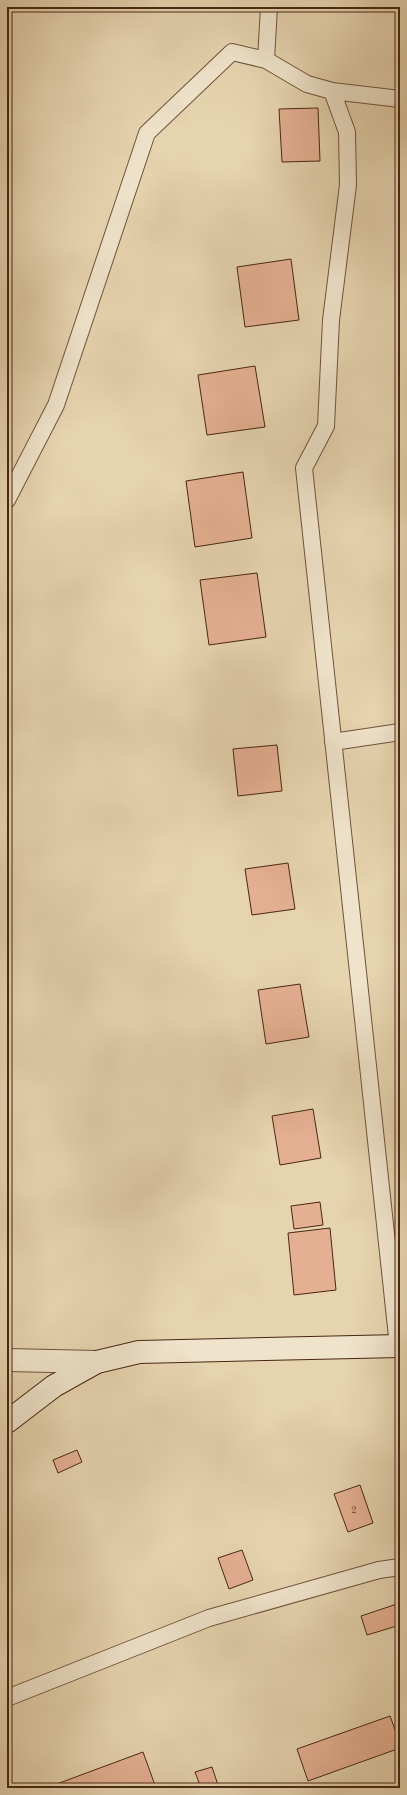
<svg xmlns="http://www.w3.org/2000/svg" width="407" height="1795" font-family="'Old Standard TT',serif">
<style>
.building{fill:#e5b092;stroke:#482714}
.lines{fill:none;stroke-linecap:round;stroke-linejoin:round}
.lane-casing{stroke:#70523b;stroke-width:18}
.street-casing{stroke:#70523b;stroke-width:24}
.secondary-casing{stroke:#482714;stroke-width:24}
.lane{stroke:#efe3cb;stroke-width:16}
.street{stroke:#efe3cb;stroke-width:22}
.secondary{stroke:#efe3cb;stroke-width:22}
.labels{text-anchor:middle;stroke-width:3;stroke-linejoin:round;paint-order:stroke}
.number-label{font-size:10px;fill:#6f4934}
</style>
<rect width="100%" height="100%" fill="#e6d4af"/>
<filter id="stains"><feTurbulence type="fractalNoise" baseFrequency=".005" numOctaves="4"/><feColorMatrix values="0 0 0 0 .2 0 0 0 0 .09 0 0 0 0 .02 0 0 0 .5 -.17"/></filter>
<radialGradient id="worn" r=".72"><stop offset=".6" stop-color="#630" stop-opacity="0"/><stop offset="1" stop-color="#630" stop-opacity=".3"/></radialGradient>
<path class="building" d="M318,108l2,53 -38,1 -3,-53z
M291,259l8,61 -54,7 -8,-60z
M255,366l10,61 -58,8 -9,-60z
M243,472l9,66 -57,9 -9,-66z
M257,573l9,64 -57,8 -9,-65z
M277,745l5,46 -44,5 -5,-47z
M288,863l7,46 -43,6 -7,-46z
M300,984l9,53 -43,7 -8,-54z
M313,1109l8,49 -41,7 -8,-49z
M320,1202l3,23 -29,4 -3,-23z
M330,1228l6,62 -42,5 -6,-62z
M77,1450l5,12 -24,11 -5,-13z
M360,1485l13,38 -25,9 -14,-38z
M242,1550l11,30 -24,9 -11,-31z
M400,1603v22l-33,10 -6,-19z
M390,1716l10,27v5l-92,33 -11,-32z
M143,1752l13,36h-110z
M212,1767l7,21h-18l-6,-16z"/>
<g class="lines">
<g class="lane-casing">
<path id="lane" d="M266,60l3,-53
M332,91l68,8
M7,500l49,-95 91,-272 85,-81 34,8 41,24 25,7 15,41 1,53 -17,135 -5,106 -22,42 94,878
M333,742l67,-10
M7,1698l202,-80 170,-48 21,-3"/>
</g>
<g class="street-casing">
<path id="street" d="M7,1360l90,2"/>
</g>
<g class="secondary-casing">
<path id="secondary" d="M7,1422l47,-36 43,-24 42,-10 261,-6"/>
</g>
<use href="#lane" class="lane"/>
<use href="#street" class="street"/>
<use href="#secondary" class="secondary"/>
</g>
<g class="labels">
<g class="number-label">
<text x="354" y="1513">2</text>
</g>
</g>
<rect width="407" height="1795" fill="none" stroke="#e6d4af" stroke-width="24"/>
<rect x="8" y="8" width="391" height="1779" fill="none" stroke="#482714" stroke-width="2"/>
<rect x="12" y="12" width="383" height="1771" fill="none" stroke="#482714"/>
<rect width="100%" height="100%" filter="url(#stains)"/>
<rect width="100%" height="100%" fill="url(#worn)"/>
</svg>
